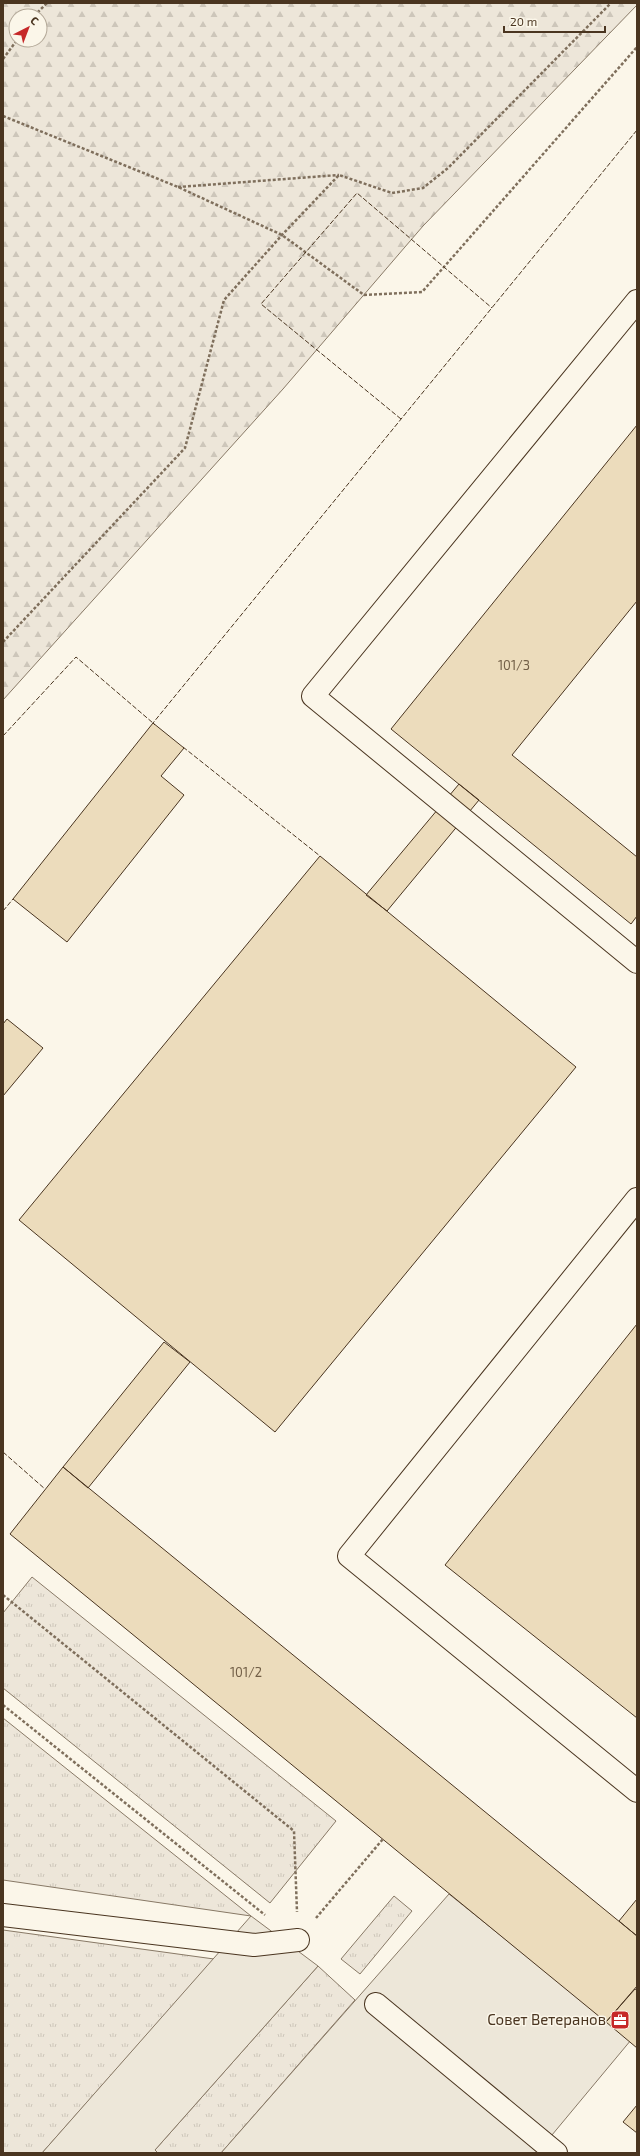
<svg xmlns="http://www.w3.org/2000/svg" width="640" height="2156" font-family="'Exo 2',sans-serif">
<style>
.grass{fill:url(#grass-tufts);stroke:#887966}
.forest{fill:url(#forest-firs);stroke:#887966;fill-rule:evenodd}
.parking{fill:#ede7d9;stroke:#887966}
.building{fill:#ecdcbc;stroke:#4a3520}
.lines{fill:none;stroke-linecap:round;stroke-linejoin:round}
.minor-casing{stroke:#4a3520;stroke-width:24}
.path{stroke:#7f6f5c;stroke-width:2.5;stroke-dasharray:3 2;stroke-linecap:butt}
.minor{stroke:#fbf6e9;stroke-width:22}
.fence{stroke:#4a3520;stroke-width:1;stroke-dasharray:5 2;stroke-linecap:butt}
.labels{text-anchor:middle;stroke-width:3;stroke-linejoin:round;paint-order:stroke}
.number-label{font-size:13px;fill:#725f47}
.poi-label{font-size:15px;fill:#4a3520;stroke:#fbf6e9;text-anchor:end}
</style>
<defs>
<pattern id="grass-tufts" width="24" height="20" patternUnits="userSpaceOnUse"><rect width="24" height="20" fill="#ede6d9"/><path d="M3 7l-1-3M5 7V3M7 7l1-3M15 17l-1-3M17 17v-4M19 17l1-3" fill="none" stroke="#cdc6ba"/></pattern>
<pattern id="forest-firs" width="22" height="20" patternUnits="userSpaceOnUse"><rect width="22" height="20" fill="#ede6d9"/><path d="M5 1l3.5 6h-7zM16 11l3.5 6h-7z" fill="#cdc6ba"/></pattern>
</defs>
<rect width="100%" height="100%" fill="#fbf6e9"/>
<path class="grass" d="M32,1577l304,244 -66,82 -267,-215v-75z
M3,1718l248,198 -248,-36z
M394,1896l18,15 -52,63 -19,-15z
M3,1930l211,29 -172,194h-39z
M318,1966l37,34 -134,153h-63l-3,-3z"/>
<path class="forest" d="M3,3h634v2l-214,221 -140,163 -280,311zM16,16h24v24h-24z"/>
<path class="parking" d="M449,1894l182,146 -94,113h-316z
M251,1916l67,50 -163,184 3,3h-116z"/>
<path class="building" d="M637,425v176l-125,154 125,102v59l-6,8 -240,-195z
M153,723l31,25 -23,28 23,19 -117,147 -54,-43z
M459,784l20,16 -92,111 -21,-16z
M320,856l256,211 -301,365 -256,-212z
M7,1019l36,29 -40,48v-72z
M637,1324v394l-192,-153z
M164,1342l26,20 -102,126 -25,-21z
M63,1467l574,469v50l-31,36 -596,-488z
M637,1899v37l-18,-15z
M635,1989l2,1v58l-31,-26z
M637,2105v28l-14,-11z"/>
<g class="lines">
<g class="minor-casing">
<path id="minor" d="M637,301l-324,395 324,266
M637,1199l-288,357 288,235
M3,1915l251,30 44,-5
M376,2004l180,149"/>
</g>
<path class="path" d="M34,16l13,-13
M3,59l14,-19
M3,116l175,71 104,48 82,60 58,-3 215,-245
M178,187l161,-12
M3,642l182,-194 39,-148 58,-65 57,-60 53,18 31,-5 25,-20 163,-165
M3,1595l291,236 3,81
M3,1705l262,210
M316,1918l67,-79"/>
<use href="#minor" class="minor"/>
<path class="fence" d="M401,419l-140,-115 96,-111 135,115
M155,725l-2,-2 484,-593
M3,736l73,-79 77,66
M183,747l137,109
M3,911l10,-12
M3,1452l42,37"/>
</g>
<defs>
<g id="office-square" transform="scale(1)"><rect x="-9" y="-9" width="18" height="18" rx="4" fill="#c62828" stroke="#fbf6e9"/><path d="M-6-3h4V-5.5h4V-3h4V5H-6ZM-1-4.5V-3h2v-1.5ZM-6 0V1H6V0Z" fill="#fff"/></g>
</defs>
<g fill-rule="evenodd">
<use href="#office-square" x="620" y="2020"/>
</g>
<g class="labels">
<g class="number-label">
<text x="514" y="670">101/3</text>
<text x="246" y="1677">101/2</text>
</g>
<g class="poi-label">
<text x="606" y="2025">Совет Ветеранов</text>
</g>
</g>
<rect width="640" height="2156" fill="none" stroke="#4a3520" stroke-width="8"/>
<g transform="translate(28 28) rotate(42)"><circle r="19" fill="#fbf6e9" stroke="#b4a999"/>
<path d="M0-3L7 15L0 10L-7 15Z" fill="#c62828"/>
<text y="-6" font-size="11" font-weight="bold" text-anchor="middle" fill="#4a3520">С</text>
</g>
<path d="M504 26v6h101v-6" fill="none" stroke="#4a3520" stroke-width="2"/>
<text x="510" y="26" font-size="12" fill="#4a3520" stroke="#fbf6e9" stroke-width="3" paint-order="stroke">20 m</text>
</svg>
